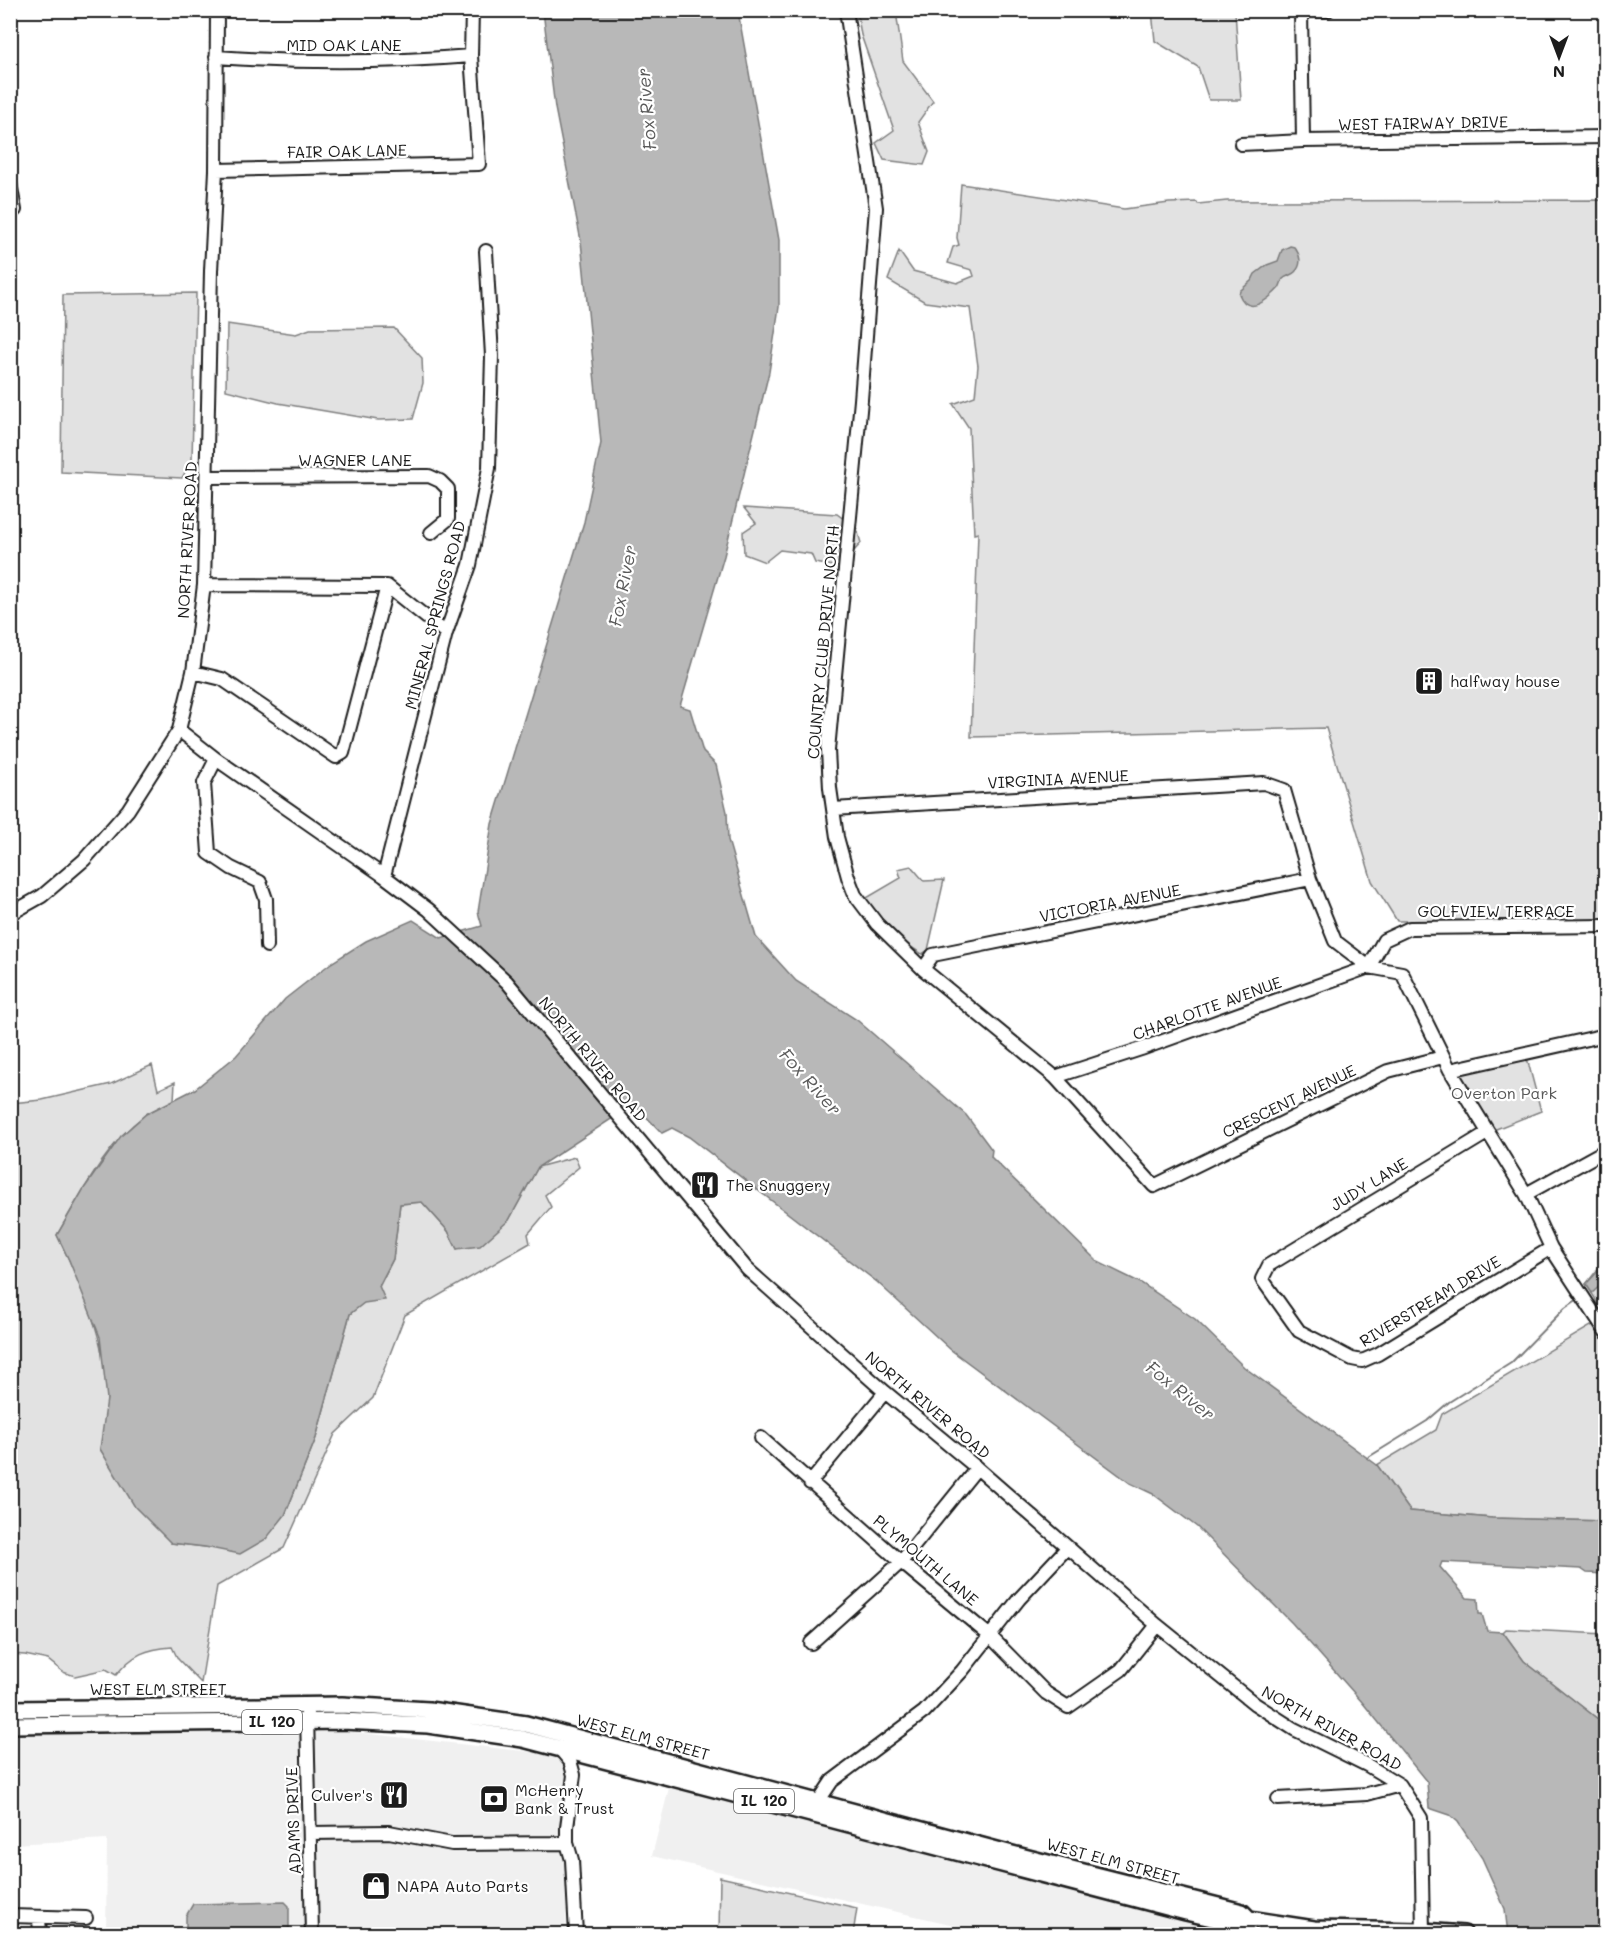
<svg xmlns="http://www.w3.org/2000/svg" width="1616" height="1945" font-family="Mali,sans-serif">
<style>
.built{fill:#f0f0f0}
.green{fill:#e2e2e2;stroke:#7f7f7f;stroke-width:1.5}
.water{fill:#b8b8b8;stroke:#7a7a7a;stroke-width:1.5}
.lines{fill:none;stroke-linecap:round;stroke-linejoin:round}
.stream{stroke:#7a7a7a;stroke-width:2}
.minor-casing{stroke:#1c1c1c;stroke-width:16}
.major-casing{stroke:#1c1c1c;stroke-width:20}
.minor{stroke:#fff;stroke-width:12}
.major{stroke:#fff;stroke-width:15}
.labels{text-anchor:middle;stroke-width:4.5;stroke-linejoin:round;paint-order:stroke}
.shield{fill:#fff;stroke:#606060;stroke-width:1.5}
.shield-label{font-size:15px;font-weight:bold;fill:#1c1c1c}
.street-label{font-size:16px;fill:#1c1c1c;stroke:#fff}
.poi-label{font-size:16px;fill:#1c1c1c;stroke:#fff;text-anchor:start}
.park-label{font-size:16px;fill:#575757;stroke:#fff}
.water-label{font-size:18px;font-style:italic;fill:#5a5a5a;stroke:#fff}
</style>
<rect width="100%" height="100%" fill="#fff"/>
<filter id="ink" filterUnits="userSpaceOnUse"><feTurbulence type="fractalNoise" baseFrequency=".0167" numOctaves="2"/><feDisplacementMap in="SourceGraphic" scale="12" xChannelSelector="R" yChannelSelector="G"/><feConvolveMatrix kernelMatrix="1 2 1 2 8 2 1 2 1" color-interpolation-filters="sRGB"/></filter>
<g filter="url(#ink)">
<path class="built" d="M326,1729l241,27 -1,178h-460l1,-95 -95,5v-112z
M671,1780l584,151 23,3h-284l-342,-78z"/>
<path class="green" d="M857,11h39l7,50 30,40 -15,21 11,30 -5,13 -40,-5 -8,-17 18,-13 -33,-95z
M1152,11h83l6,89h-32l-11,-33 -43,-26z
M961,184l163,25 45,-6 28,-1 1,2 29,-3 378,-1v720l-208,1 -25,-40 -46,-153 -355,9 7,-204 -4,1 -5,-106 -16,-24 22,-8 3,-30 -8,-58 -45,-6 -37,-22 11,-29 14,20 44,12 17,-7 -2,-6 -24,-7 5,-16 6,-2 -2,-7z
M196,293l-4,166 -10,19 -121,-6 2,-177z
M227,324l69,10 14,-5 84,-1 28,30 1,25 -10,36 -35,1 -100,-17 -52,-13z
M744,508l93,6 20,15 4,14 -21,24 -25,-4 -4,-9 -31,-4 -15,12 -21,-8 -1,-22 13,-9z
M911,866l13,15 20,-1 -16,70 -6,4c-23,-13 -41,-35 -57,-55l36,-21 -3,-9z
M1527,1058l14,53 -50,20 -36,-58z
M152,1065l6,25 17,-8 -1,18c-9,5 -20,9 -29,15 -38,28 -64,79 -88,120 25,51 50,106 50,164 0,16 -4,34 -7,50l71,94 34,4 80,-32 31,-77 34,-124 29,-27 14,-28 7,-55 22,-2 26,29 9,18 52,-29 29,-53 37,-10 4,10 -34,28 6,12 -23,27 2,9 -125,72 -32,83 -38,36 -51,114 -67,38 -16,97 -23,-24 -6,-12c-26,2 -39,7 -56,28l-10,-6 -31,7 -12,-4 -15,-12 -23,-5 -14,-1v-551l31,-3 69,-16z
M1605,1260v261l-113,-3 -82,-7 -33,-46 59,-35 6,-16 161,-95 -8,-21 -9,-14z
M1506,1629l99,5v86h-6l-75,-59 -21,-29z
M720,1877l137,31 -4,26h-134z"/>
<path class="water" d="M543,11h195l41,229v67l-10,65 -45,184 -44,150 10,3 13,43 13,13 11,47 1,28 28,97 40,44 61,39 109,95 26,35 -1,7 107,105 43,21 54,36 49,48 133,98 33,46 82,7 113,3v53l-18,-1 -6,-4 -139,-7 -2,5 27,31 11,1 1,15h3l5,17 16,1 21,29 75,59 6,10v204h-97l-3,-25 -23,-51 -24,-36 -8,-7 -21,-7 -2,-26 -65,-80 -70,-79 -95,-96 -44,-33 -23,-11 -179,-133 -74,-68 -188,-145 -17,-9 -10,5 -28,-29 -96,63 -29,53 -29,26 -23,3 -9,-18 -26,-29 -22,2 -7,55 -14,27 6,14 -21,3 -14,11 -34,124 -31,77 -19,24 -26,15 -35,-7 -34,-4 -36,-36 -35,-58 7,-50 -7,-62 -31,-77 -12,-25 26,-45 38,-54 25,-22 49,-25 41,-33 49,-57 46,-36 35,-22 47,-21 28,18 41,-12 -4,-14 14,-88 92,-302 17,-79 -20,-202 -26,-133z
M1290,246l4,1c6,7 9,17 1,25 -3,3 -9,4 -12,7 -2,3 -2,6 -4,9 -11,12 -31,29 -40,6l1,-3 12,-11 3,-6 12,-9 11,-4 4,-11z
M1605,1264v25l-4,-4 -9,8 -6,-9z
M285,1902l4,4v28h-103v-18l7,-12z"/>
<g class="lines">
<path class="stream" d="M1367,1458l60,-37 22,-19 62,-39 54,-55 13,-9"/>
<g class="minor-casing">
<path id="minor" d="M846,10l30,198 -15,192 -33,350 2,38 7,49 11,40 7,18 22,29 46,45 132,108 99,109 234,-115 55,-14
M1301,10l2,131
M1301,11l27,-1
M216,57c86,6 170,6 255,-1
M1241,144l62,-3 303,-4
M216,170l263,-6 -8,-108 1,-46
M10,183l5,27
M207,477l222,-1 11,5 8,8v30l-17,14
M204,585l183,1
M387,586l59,47
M193,672l29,7 114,78 7,-4 44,-167
M179,730l37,29 168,117 45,34 78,72 240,287 138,123 92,76 180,157 98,79 39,25 73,36 33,20 21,33 2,116
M216,759l-12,24 5,70 22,15 29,14 6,17 1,47
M833,809l431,-26 20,7 26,89 25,62 34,26 33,6 48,97 76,124 25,54 55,84
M384,876l62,-243 24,-68 19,-97 3,-112 -6,-105
M10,914l32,-18 42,-36 44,-50 51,-80 14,-58 11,-87 7,-314 5,-101 1,-160
M923,969l10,-14 377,-76
M1450,1070l156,-35
M1055,1077l86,-28 228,-82 15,-27 26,-12 196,-2
M1487,1133l-218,132 -7,14 37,52 53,28 10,2 16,-7 173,-106
M1526,1194l80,-44
M761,1438l140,124 89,74 56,57 22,14 53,-37 36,-45
M810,1483l75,-91
M811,1643l90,-81 76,-94
M307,1714l5,220
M559,1748l11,13 4,14 -7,52v16l5,17 4,74
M1278,1799l89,-5 33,-9
M816,1808l2,-6 14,-21 92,-69 38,-41 57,-72 48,-51
M310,1833l79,-1 63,12 115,-1
M10,1916l76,2
M39,1918l1,16
M1248,1934l1,-15"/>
</g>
<g class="major-casing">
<path id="major" d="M10,1709l332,-4 87,5 97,14 486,130 230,58 7,7 65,10 109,2 41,3
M10,1725l332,-4 86,4 95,14 663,173 52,12h4l7,-5"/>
</g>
<use href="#minor" class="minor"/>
<use href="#major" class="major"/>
</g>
</g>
<defs>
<g id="building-square" transform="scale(1.5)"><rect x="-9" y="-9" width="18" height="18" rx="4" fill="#1c1c1c" stroke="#fff"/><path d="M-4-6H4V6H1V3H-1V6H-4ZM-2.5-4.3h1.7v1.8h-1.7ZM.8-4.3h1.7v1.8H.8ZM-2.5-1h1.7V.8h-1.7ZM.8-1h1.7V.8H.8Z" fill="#fff"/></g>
<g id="restaurant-square" transform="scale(1.5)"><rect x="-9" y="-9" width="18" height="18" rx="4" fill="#1c1c1c" stroke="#fff"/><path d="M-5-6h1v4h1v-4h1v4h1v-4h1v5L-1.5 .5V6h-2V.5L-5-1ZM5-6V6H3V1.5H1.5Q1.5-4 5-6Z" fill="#fff"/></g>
<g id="bank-square" transform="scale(1.5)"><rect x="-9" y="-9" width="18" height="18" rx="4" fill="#1c1c1c" stroke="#fff"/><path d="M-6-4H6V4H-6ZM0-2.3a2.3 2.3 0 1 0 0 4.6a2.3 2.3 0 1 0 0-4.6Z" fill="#fff"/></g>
<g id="shop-square" transform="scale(1.5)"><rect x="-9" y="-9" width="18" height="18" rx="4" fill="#1c1c1c" stroke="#fff"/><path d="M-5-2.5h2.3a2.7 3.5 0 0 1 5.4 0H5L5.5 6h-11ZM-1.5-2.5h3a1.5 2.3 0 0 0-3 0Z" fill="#fff"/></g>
</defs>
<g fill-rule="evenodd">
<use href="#building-square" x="1429" y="681"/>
<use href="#restaurant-square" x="705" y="1185"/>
<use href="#restaurant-square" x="394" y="1795"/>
<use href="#bank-square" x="494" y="1799"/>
<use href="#shop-square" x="376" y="1886"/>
</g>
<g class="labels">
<g class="shield">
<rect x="242" y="1710" width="60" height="24" rx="4.5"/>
<rect x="734" y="1789" width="60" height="24" rx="4.5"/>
</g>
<g class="shield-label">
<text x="272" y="1727">IL 120</text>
<text x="764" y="1806">IL 120</text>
</g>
<g class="street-label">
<text x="344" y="51">MID OAK LANE</text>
<text transform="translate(1423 123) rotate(-1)" y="6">WEST FAIRWAY DRIVE</text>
<text transform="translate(347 151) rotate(-1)" y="6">FAIR OAK LANE</text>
<text x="355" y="466">WAGNER LANE</text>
<text transform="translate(187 540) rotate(-87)" y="6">NORTH RIVER ROAD</text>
<text transform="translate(435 615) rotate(-75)" y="6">MINERAL SPRINGS ROAD</text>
<text transform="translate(823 642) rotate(-85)" y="6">COUNTRY CLUB DRIVE NORTH</text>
<text transform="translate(1058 779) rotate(-3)" y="6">VIRGINIA AVENUE</text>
<text transform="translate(1110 903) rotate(-11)" y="6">VICTORIA AVENUE</text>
<text x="1496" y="917">GOLFVIEW TERRACE</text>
<text transform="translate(1207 1008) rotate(-20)" y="6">CHARLOTTE AVENUE</text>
<text transform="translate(593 1059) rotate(50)" y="6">NORTH RIVER ROAD</text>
<text transform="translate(1289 1101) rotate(-26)" y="6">CRESCENT AVENUE</text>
<text transform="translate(1369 1184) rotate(-31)" y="6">JUDY LANE</text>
<text transform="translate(1430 1301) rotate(-31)" y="6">RIVERSTREAM DRIVE</text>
<text transform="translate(928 1405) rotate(40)" y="6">NORTH RIVER ROAD</text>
<text transform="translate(926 1560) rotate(40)" y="6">PLYMOUTH LANE</text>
<text x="158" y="1695">WEST ELM STREET</text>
<text transform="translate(1332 1728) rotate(29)" y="6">NORTH RIVER ROAD</text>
<text transform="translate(643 1737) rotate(15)" y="6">WEST ELM STREET</text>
<text transform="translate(293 1821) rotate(-92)" y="6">ADAMS DRIVE</text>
<text transform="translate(1113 1861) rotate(15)" y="6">WEST ELM STREET</text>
</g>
<g class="poi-label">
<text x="1450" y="687">halfway house</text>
<text x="726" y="1191">The Snuggery</text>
<text x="515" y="1796">McHenry<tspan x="515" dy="18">Bank &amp; Trust</tspan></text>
<text x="373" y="1801" text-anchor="end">Culver's</text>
<text x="397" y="1892">NAPA Auto Parts</text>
</g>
<g class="park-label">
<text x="1504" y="1099">Overton Park</text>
</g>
<g class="water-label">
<text transform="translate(647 109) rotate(-95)" y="6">Fox River</text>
<text transform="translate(623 586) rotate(-79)" y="6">Fox River</text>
<text transform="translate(810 1082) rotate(48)" y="6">Fox River</text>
<text transform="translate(1180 1391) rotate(39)" y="6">Fox River</text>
</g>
</g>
<rect width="1616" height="1945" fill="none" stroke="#fff" stroke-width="36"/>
<rect x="18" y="18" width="1580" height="1909" fill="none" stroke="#1c1c1c" stroke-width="2" filter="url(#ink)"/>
<g transform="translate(1559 57) rotate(180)" stroke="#ffffff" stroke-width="4.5" paint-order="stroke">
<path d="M0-4.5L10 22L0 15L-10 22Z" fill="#1c1c1c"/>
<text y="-9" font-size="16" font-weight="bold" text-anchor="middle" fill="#1c1c1c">N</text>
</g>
</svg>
